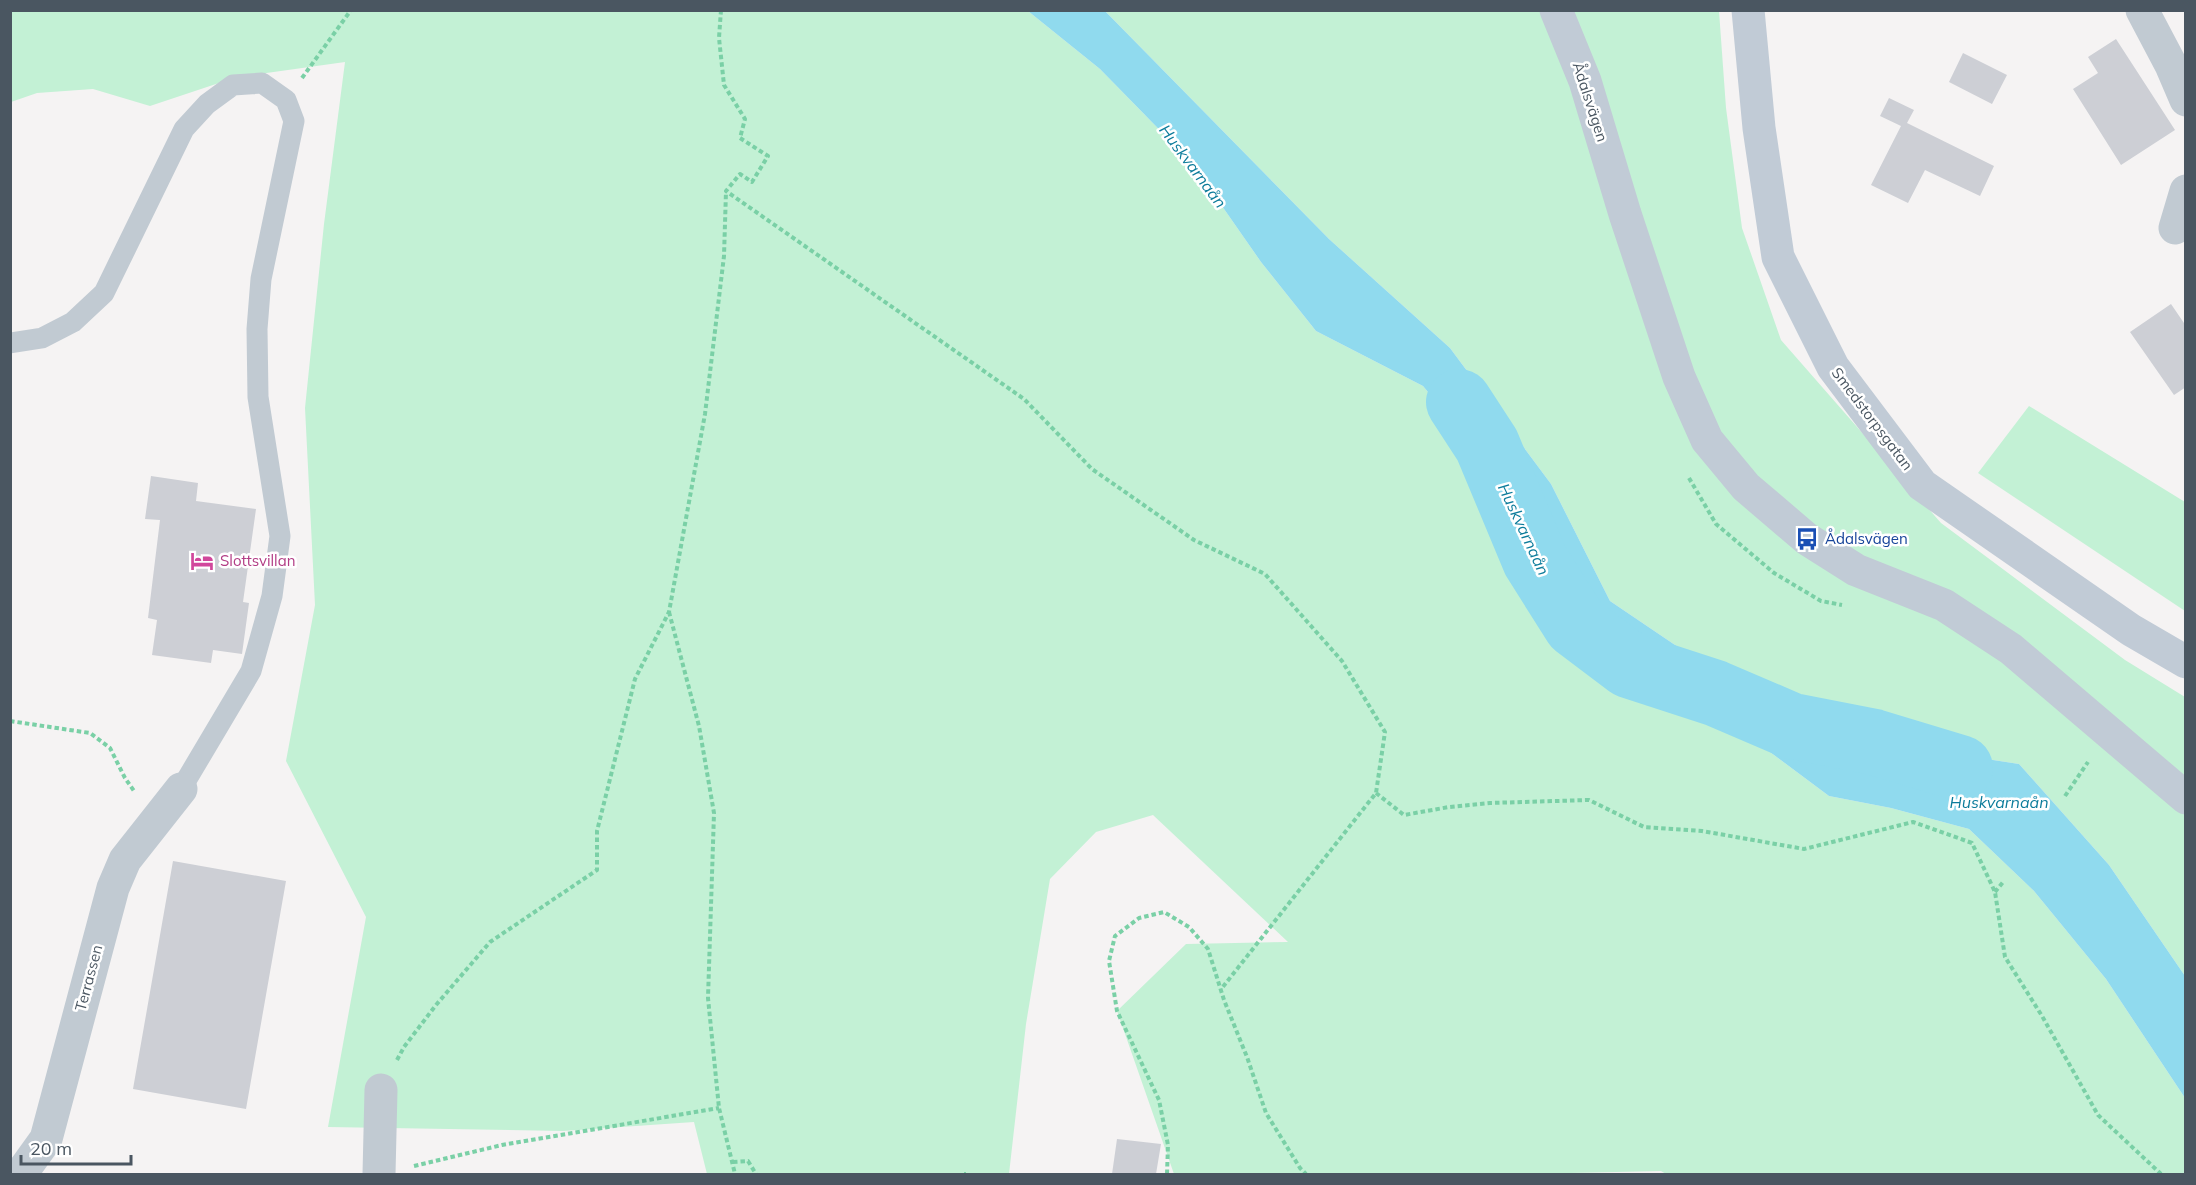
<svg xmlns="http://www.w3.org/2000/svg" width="2196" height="1185" font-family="Mulish,sans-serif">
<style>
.green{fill:#c3f1d5}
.water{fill:#90daee}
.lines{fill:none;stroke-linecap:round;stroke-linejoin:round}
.river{stroke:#90daee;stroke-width:66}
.building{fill:#cdcfd5}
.path{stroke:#7ad0a6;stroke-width:4;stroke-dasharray:4.5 3;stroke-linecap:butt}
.lane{stroke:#c1cad2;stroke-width:21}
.street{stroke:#c1cad2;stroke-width:33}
.secondary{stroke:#c1cbd6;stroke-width:33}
.labels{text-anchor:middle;stroke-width:5;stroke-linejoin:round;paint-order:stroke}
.street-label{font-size:15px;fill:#4a5661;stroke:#fff}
.transit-label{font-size:15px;fill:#164399;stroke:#fff;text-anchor:start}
.hotel-label{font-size:15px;fill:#b23c85;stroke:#fff;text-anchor:start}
.water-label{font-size:16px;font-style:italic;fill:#0c7c9b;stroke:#fff}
</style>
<rect width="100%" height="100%" fill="#f5f3f3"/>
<path class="green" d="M10,11h1018l72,58 92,94 69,99 55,69 107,55 101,121 9,64 116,122 117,56 63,47 62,12 78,21 65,62 72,88 79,119v76h-519l-5,-3 -135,3h-352l-57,-163 69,-67 102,-2 -135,-127 -57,17 -46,47 -24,145 -17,150h-302l-13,-52 -131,9 -235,-4 38,-210 -80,-156 29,-156 -10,-197 19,-184 21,-162 -108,15 -87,29 -57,-17 -56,4 -26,9z
M1105,11h614l7,97 16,120 39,112 160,183 184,137 60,37v279l-76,-111 -90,-101 -175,-27 -166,-90 -68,-46 -59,-117 -101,-136 -121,-109z
M2029,406l156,96v109l-207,-138z"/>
<path class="water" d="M1028,11h77l224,228 121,109 101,136 59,117 68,46 166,90 175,27 90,101 76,111v122l-79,-119 -72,-88 -65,-62 -78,-21 -62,-12 -63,-47 -117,-56 -116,-122 -9,-64 -101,-121 -107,-55 -55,-69 -69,-99 -92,-94z"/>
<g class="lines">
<path class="river" d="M1459,402l28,43 48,115 41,65 53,40 86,28 77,33 82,16 86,26"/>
</g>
<path class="building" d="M2116,39l59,91 -54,35 -48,-76 25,-16 -10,-16z
M1963,53l44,22 -15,29 -43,-22z
M1889,98l25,12 -7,13 87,43 -14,30 -55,-26 -17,33 -37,-18 30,-59 -21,-10z
M2171,304l15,22v61l-12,8 -44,-63z
M151,476l47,7 -2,18 60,8 -13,93 6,1 -7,51 -29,-4 -2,13 -59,-8 5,-35 -9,-2 12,-98 -15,-1z
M173,861l113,20 -40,228 -113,-20z
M1117,1139l44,5 -5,30h-44z"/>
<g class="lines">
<path class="path" d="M721,10l-2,28 5,47 21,34 -5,19 28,18 -16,26 -12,-8 -14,17 298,208 68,70 102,71 71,34 77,87 43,71 -9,61 -154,195
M302,78l49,-68
M1689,478l27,46 58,49 47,28 21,4
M669,612l30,114 15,87 -6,185 11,110 16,66
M10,721l80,12 20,15 15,30 9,13
M1376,793l28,22 45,-8 41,-4 99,-3 55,27 58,4 102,18 109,-27 59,21 23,49 10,65 37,59 56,99 63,59
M2065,796l23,-34
M1995,892l8,-10
M397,1060l7,-13 32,-42 54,-63 107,-72v-39l38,-152 34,-67 36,-198 19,-158 2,-65
M733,1162l15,-1 8,13
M414,1166l88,-21 217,-37
M964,1174h2
M1167,1174l1,-29 -9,-45 -42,-89 -8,-50 6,-25 24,-18 25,-6 25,15 19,22 16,51 23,57 19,56 34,55 6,6"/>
<path class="lane" d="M10,343l32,-5 31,-16 31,-29 80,-164 23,-25 26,-19 29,-2 24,17 8,21 -33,158 -4,50 1,68 22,139 -8,60 -21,75 -70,118"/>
<path class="street" d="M2142,10l29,55 15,35
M2175,228l11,-37
M15,1174l8,-3 23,-32 67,-251 12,-28 56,-71
M379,1174l2,-84"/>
<path class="secondary" d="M1556,10l29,71 40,133 54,163 28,63 39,47 61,52 49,31 88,35 67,44 175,149
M1748,10l11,118 19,129 55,110 89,118 209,145 55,32"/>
</g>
<defs>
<g id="bus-bare" transform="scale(1.8)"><path d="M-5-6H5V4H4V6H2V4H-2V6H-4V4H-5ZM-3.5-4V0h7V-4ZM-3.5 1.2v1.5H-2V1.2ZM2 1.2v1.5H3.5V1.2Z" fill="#1a4fb4" stroke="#fff" stroke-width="2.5" paint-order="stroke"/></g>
<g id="hotel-bare" transform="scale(1.8)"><path d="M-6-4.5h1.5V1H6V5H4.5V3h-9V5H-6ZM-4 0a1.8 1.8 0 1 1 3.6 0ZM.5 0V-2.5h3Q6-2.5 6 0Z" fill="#d1479c" stroke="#fff" stroke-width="2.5" paint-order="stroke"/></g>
</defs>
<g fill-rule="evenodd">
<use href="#bus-bare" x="1807" y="539"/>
<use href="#hotel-bare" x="202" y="561"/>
</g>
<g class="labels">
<g class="street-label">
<text transform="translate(1590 102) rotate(72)" y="5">Ådalsvägen</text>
<text transform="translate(1872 419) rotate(53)" y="5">Smedstorpsgatan</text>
<text transform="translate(89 978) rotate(-75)" y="5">Terrassen</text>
</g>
<g class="transit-label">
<text x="1825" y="544">Ådalsvägen</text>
</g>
<g class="hotel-label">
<text x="220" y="566">Slottsvillan</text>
</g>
<g class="water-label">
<text transform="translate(1193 166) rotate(53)" y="6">Huskvarnaån</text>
<text transform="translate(1524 529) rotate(65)" y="6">Huskvarnaån</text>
<text x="1999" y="808">Huskvarnaån</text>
</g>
</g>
<rect width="2196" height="1185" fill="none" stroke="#4a5661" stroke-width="24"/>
<path d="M21 1155v9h110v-9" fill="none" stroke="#4a5661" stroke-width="3"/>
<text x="30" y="1155" font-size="18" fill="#4a5661" stroke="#ffffff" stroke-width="4.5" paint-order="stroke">20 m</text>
</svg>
